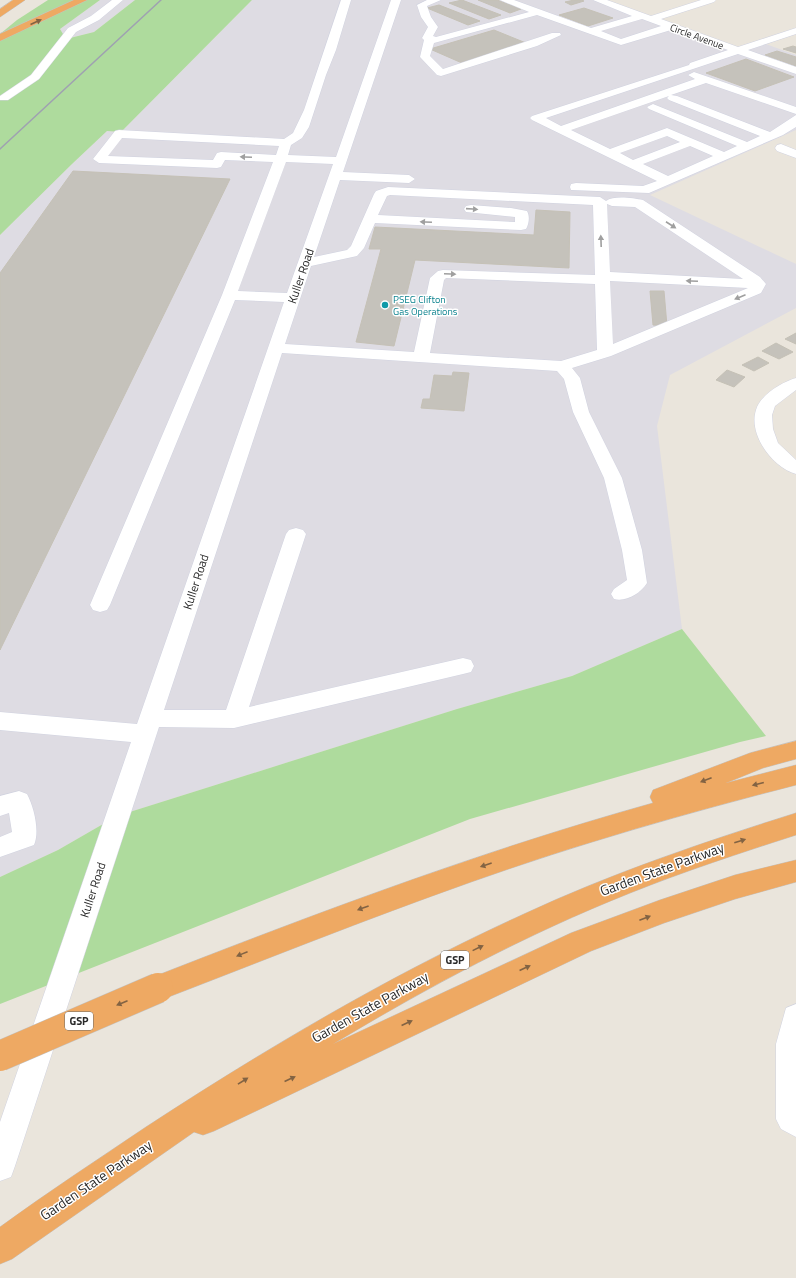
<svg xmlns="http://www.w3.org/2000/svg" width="796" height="1278" font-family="'Titillium Web',sans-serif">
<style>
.industrial{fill:#dedce3}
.green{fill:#aedb9d}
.building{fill:#c5c2bb;stroke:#c5c1b6}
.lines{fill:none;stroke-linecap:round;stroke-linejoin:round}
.minor-casing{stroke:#d1d3e0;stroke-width:1}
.highway-casing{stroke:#c3c3c3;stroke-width:1}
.minor{fill:#fff;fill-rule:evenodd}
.highway{fill:#eea963;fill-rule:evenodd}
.rail{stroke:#9fa1b1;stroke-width:1.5}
.highway-bridge-casing{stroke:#c3c3c3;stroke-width:31;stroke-linecap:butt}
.highway-bridge{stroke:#eea963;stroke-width:30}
.oneway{fill:#826343}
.oneway2{fill:#9f9f9f}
.culture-dot{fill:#0f9aa8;stroke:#fff;stroke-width:1.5}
.labels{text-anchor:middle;stroke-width:3;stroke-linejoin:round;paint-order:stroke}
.far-street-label{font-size:10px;fill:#292929;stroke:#fff}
.far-culture-label{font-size:10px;fill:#0d838f;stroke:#fff;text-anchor:start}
.shield{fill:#fff;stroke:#696969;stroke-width:1}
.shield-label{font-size:11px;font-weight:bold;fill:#292929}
.street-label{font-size:12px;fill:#292929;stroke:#fff}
.near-street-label{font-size:14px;fill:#292929;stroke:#fff}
</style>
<rect width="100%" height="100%" fill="#eae5dc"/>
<path class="industrial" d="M100,0h35l-41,32 -28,7 -6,-10z
M252,0h348l139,51 24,-8 33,12v75l-146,65 146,69v44l-126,67 -13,51 25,203 -110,47 -115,33 -340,107 -59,34 -58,27v-642l72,-71 35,-33 14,1z"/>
<path class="green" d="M48,0h52l-40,29 6,10 28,-7 41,-32h117l-131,132 -14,-1 -35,33 -72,71v-201l17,-14z
M682,629l84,107 -26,6 -270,77 -470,185v-127l58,-27 59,-34 340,-107 115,-33z"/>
<path class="building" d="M462,0l39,15 -12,4 -40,-16z
M478,0h19l24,9 -11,4z
M574,0h7l3,1 -13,4 -6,-3z
M439,5l41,16 -12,4 -41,-17z
M584,8l29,10 -25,8 -29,-11z
M494,30l32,13 -64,20 -32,-14z
M793,46l3,1v6l-13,-4z
M777,51l19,6v9l-31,-11z
M746,59l48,18 -39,14 -49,-18z
M73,171l157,8 -230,471v-377z
M536,210l34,2 -1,56 -154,-8 -21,86 -38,-4 25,-93h-12l6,-22 159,8z
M650,291h14l3,35 -14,-1z
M796,333v11l-11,-5z
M776,343l17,9 -14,7 -17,-8z
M758,357l11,6 -15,8 -12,-6z
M727,370l18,7 -11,10 -18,-7z
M453,372l16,1 -5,38 -43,-3 2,-9h7l4,-24 18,1z"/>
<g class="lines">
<g class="minor-casing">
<path id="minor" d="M112,0h11l-24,20 -23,12 -37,47 -31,21h-8v-4l31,-21 37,-47 23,-12z
M341,0h10l-15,50 -10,25 -17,52 -7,11 -11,7 -3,10 48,2 55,-157h10l-58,172 66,3 6,4 -6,4 -69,-3 -26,77 33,-7 4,-4 23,-52 2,-3 12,-4 212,10 6,4c8,-6 27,-3 37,-1l117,77 6,7 -5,9 -150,63 -39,12 8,10 9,34 33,66 20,72 5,33c-7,11 -21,19 -33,16l-3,-5 3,-5 13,-9 -5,-30 -18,-72 -31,-66 -9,-33 -7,-8 -275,-18 -118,357h62l60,-176 3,-4 7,-2 7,2 3,4 -57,173 214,-49 8,2 3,6 -3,6 -8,2 -229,54 -75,-1 -144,439 -4,11 -11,4v-59l131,-380 -131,-12v-18l137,12 147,-422 -49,-2 -125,305 -3,5 -7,2 -7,-2 -3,-5 132,-310 51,-133 -48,-2 -4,7 -4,1 -118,-5 -6,-4 22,-28 4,-1 165,9 9,-6 11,-23zM122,138l157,8 -3,9 -55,-3 -4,1 -4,7 -105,-4zM286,162l47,2 -46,129 -49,-2zM390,195l203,10 2,70 -152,-5 -5,1 -8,7 -16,74 -129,-8 26,-78 46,-10 7,-8 11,-25 146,7 5,-1c3,-5 4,-13 1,-18l-16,-3 -40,-3 -5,1 -2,3 2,3 49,5v5l-137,-7 9,-19zM607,204l5,2 23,1 108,72 -133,-7zM446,278l149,6 2,66 -36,11 -131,-8 14,-73zM610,281l138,7 -135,56z
M427,0h14l-14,6 4,11 7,10 -5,9 3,1 93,-25 -29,-12h14l77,28 41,-12 -39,-16h14l44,16 50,-16h15l-2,2 -53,17 77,28 58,-19v6l-48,16 48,17v7l-58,-20 -192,64 15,8 134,-47 -7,-4 6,-3 102,35v7l-90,-31 -35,12 6,1 93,36 26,-17v12l-13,8 -134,58 -78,-3 -1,-3 1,-3 5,-1 67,3 14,-5 -125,-61 -2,-2 2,-2 157,-51 1,-2 38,-13 -57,-20 -50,15 -84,-30 -103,28 -4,13 13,13 109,-36h8l1,2 -24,11 -96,30 -4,-1 -17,-18 4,-17 -2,-2 6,-11 -7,-10 -4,-12zM642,19l19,7 -40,13 -20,-8zM669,96l-2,2 2,2 91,36 -13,6 -94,-38 -6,3 2,2 88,37 -13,6 -57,-24 -57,21 -39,-19zM667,136l13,6 -47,18 -13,-7zM690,146l23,10 -45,20 -25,-12z
M781,144l15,6v8l-19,-7 -2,-3 2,-3z
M796,378v12l-21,16 -3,9 1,14 5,14 18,17v14c-23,-6 -48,-39 -40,-64 4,-15 26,-28 40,-32z
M19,791l8,3c7,13 13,38 7,51l-34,12v-20l12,-5 -3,-19 -9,3v-20z
M796,1004v133l-15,-8 -5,-10v-75l10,-36z"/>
</g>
<g class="highway-casing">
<path id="highway" d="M13,0h12l-25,17v-8z
M74,0h13l-87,41v-7z
M796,741v18l-33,9 -37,15 70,-18v20c-109,28 -218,59 -325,97 -105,37 -209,79 -313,119l-10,-4 -4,-9 4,-9c166,-65 333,-128 505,-176l-3,-6 3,-7 97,-37z
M796,813v22c-56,18 -111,36 -166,58 -103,41 -202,94 -297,151l238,-111 89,-33 75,-25 61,-15v22l-61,17 -71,24 -73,28 -377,180 -11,4 -9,-3 -182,127 -12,5v-37c48,-35 97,-67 146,-100 121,-79 246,-153 378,-213 88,-41 180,-72 272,-101z"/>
</g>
<use href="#minor" class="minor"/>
<use href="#highway" class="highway"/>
<path class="rail" d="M0,149l161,-149"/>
<g class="highway-bridge-casing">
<path id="highway-bridge" d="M0,1056l158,-68"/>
</g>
<use href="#highway-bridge" class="highway-bridge"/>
</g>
<defs><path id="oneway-solid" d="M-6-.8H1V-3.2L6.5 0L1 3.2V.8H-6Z"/></defs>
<g class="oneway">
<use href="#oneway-solid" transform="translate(36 22) rotate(-24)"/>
<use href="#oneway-solid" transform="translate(706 780) rotate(159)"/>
<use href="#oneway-solid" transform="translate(758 784) rotate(166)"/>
<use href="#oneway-solid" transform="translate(740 841) rotate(-18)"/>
<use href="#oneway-solid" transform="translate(486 865) rotate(161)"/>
<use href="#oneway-solid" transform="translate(363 908) rotate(160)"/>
<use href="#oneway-solid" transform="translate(645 918) rotate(-21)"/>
<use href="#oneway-solid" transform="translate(478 948) rotate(-26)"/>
<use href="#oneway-solid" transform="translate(242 954) rotate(158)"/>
<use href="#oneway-solid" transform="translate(525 968) rotate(-25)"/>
<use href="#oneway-solid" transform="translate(122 1003) rotate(157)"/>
<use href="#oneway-solid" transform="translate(407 1023) rotate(-25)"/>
<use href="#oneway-solid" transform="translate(290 1079) rotate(-25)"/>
<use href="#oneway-solid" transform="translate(243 1081) rotate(-32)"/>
</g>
<g class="oneway2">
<use href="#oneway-solid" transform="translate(246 157) rotate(-178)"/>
<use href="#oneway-solid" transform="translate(472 209) rotate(4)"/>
<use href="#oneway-solid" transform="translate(426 222) rotate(-177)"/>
<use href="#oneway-solid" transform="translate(671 225) rotate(33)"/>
<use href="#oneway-solid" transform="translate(601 241) rotate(-92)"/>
<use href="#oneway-solid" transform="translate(450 274) rotate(3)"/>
<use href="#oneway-solid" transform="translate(692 281) rotate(-177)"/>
<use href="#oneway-solid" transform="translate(740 297) rotate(157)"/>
</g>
<circle class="culture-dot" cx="385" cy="305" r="4"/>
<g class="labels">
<g class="far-street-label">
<text transform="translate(697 36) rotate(20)" y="4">Circle Avenue</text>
</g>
<g class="far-culture-label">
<text x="393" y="303">PSEG Clifton<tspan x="393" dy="12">Gas Operations</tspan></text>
</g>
<g class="shield">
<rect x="441" y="951" width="28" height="18" rx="3"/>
<rect x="65" y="1012" width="28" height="18" rx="3"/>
</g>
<g class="shield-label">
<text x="455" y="964">GSP</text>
<text x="79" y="1025">GSP</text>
</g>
<g class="street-label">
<text transform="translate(301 276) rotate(-71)" y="4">Kuller Road</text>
<text transform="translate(196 582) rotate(-72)" y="4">Kuller Road</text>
<text transform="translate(93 890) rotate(-72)" y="4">Kuller Road</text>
</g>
<g class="near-street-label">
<text transform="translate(662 869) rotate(-20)" y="5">Garden State Parkway</text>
<text transform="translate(370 1007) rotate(-29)" y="5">Garden State Parkway</text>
<text transform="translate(96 1180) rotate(-34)" y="5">Garden State Parkway</text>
</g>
</g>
</svg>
